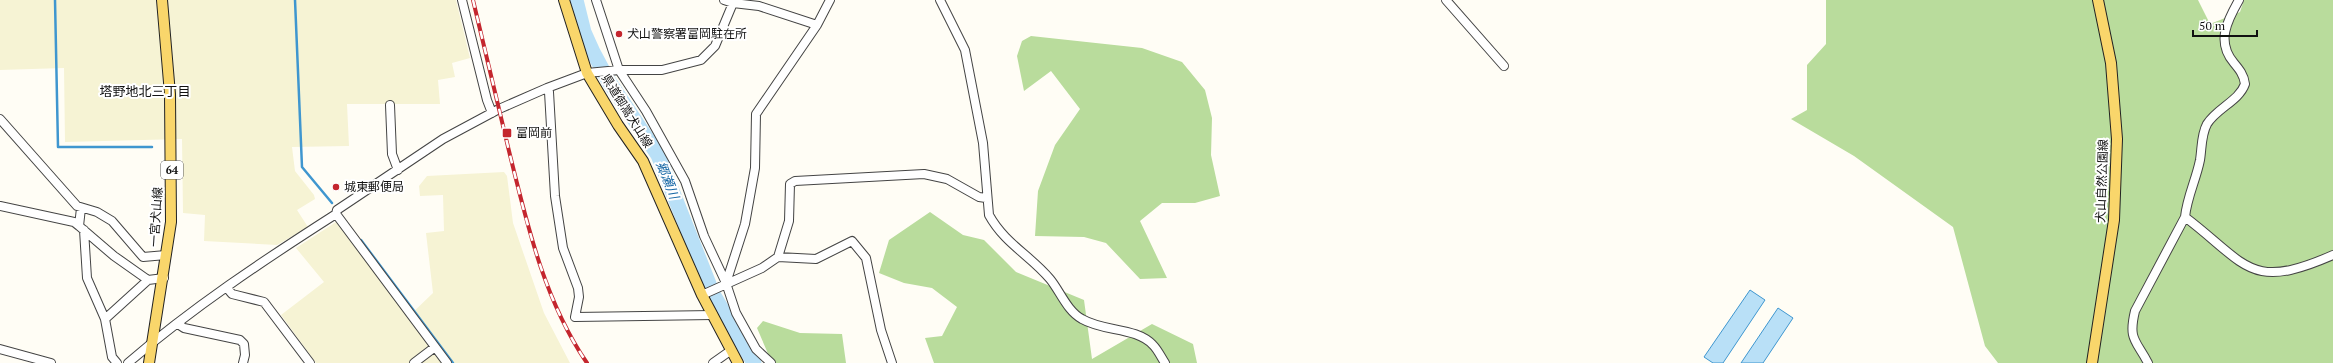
<svg xmlns="http://www.w3.org/2000/svg" width="2333" height="363" font-family="'PT Serif','Noto Sans JP',serif">
<style>
.farmland{fill:#f6f3d4}
.forest{fill:#b9dc9c}
.water{fill:#b9e0f7;stroke:#3f96cf}
.lines{fill:none;stroke-linecap:round;stroke-linejoin:round}
.stream{stroke:#3f96cf;stroke-width:2.5}
.river{stroke:#b9e0f7;stroke-width:15}
.minor-casing{stroke:#444;stroke-width:10}
.major-casing{stroke:#222;stroke-width:12}
.minor{stroke:#fff;stroke-width:8}
.major{stroke:#f9d66b;stroke-width:10}
.rail-casing{stroke:#c4262e;stroke-width:4}
.rail{stroke:#fff;stroke-width:2.5;stroke-dasharray:8;stroke-linecap:butt}
.poi-dot{fill:#c4262e;stroke:#fff;stroke-width:1.5}
.labels{text-anchor:middle;stroke-width:4;stroke-linejoin:round;paint-order:stroke}
.shield{fill:#fff;stroke:#585858;stroke-width:1}
.shield-label{font-size:11px;font-weight:bold;fill:#111}
.poi-label{font-size:12px;fill:#111;stroke:#fff;text-anchor:start}
.street-label{font-size:12px;fill:#111;stroke:#fff}
.neighbourhood-label{font-size:13px;fill:#111;stroke:#fff}
.water-label{font-size:13px;font-style:italic;fill:#1768a6;stroke:#fff}
</style>
<rect width="100%" height="100%" fill="#fffdf5"/>
<path class="farmland" d="M0,0h456l14,58 -18,5 3,14 -17,3 2,24h-93l2,42 -57,1 3,24 19,24 1,4 -18,11 11,17 -31,18 -73,-4 1,-26 -22,-2 -1,-74 -117,3 -1,-74 -64,2z
M504,172l3,4 6,47 31,90 26,50h-254l-35,-48 43,-33 -28,-34 40,-26 72,95 25,-24 -7,-60 18,-2 -1,-36 -23,1 -1,-10 8,-10z"/>
<path class="forest" d="M1826,0h372l12,24 30,-12 4,-12h89v363h-335l-13,-17 -32,-119 -99,-71 -63,-37 16,-9v-45l19,-21z
M1031,36l111,12 40,14 23,28 7,28 -1,37 9,41 -25,7h-33l-22,18 27,57 -27,1 -34,-36 -22,-6 -49,-1 3,-45 17,-46 25,-36 -29,-38 -27,20 -7,-35 5,-15z
M930,212l33,23 21,5 32,32 68,28 8,59 60,-35 41,20 4,19h-263l-9,-25 17,-2 15,-29 -25,-19 -28,-5 -25,-10 10,-33z
M763,321l37,12 42,1 4,29h-74l-15,-35z"/>
<path class="water" d="M1750,290l15,10 -42,63h-10l-9,-6z
M1778,308l15,10 -30,45h-22z"/>
<g class="lines">
<path class="stream" d="M55,0l3,147h94
M295,0l7,167 30,36
M361,240l92,123"/>
<path class="river" d="M576,0l8,32 9,20 15,28 50,75 55,139 41,69"/>
<g class="minor-casing">
<path id="minor" d="M462,0l25,100 5,13
M596,0l23,70 27,41 39,70 19,55 22,47 10,30 20,36 15,14
M724,0l9,3 26,3 58,19
M940,0l25,50 18,93 6,72c16,29 41,40 61,64 10,12 17,32 32,40 22,13 54,8 71,26 5,5 8,12 12,18
M1446,0l58,66
M547,88l2,4 6,104 8,52 15,40 1,9 -4,20 138,-2
M390,105l2,49 6,16
M0,119l77,87 20,6 15,9 31,36 23,-2
M0,206l74,16 5,4 2,-18
M336,214l111,149
M2185,217c62,47 64,75 148,38
M79,226l35,30 34,24 16,-2
M84,230l3,48 18,41 7,38 5,6
M778,257l11,-36 1,-37 5,-3 129,-7 23,5 32,18 7,1
M726,283l19,-59 10,-56 1,-54 61,-89 13,-25
M227,288l5,6 32,8 46,61
M702,295l60,-27 16,-11 38,2 36,-18 14,17 15,72 11,33
M105,319l43,-39
M178,324l6,4 56,12 4,4 1,11 -2,8
M0,349l51,14
M128,363c64,-55 136,-103 208,-149l1,-4 106,-71 56,-30 48,-21 40,-15 32,-3h43l39,-10 14,-14 18,-43
M414,363l21,-16
M713,363l17,-12
M2148,363c-12,-23 -20,-23 -13,-52l50,-94c2,-20 11,-37 15,-57 2,-12 1,-25 7,-36 10,-16 32,-23 38,-40 -1,-9 -6,-15 -11,-21 -18,-21 -7,-42 5,-63"/>
</g>
<g class="major-casing">
<path id="major" d="M564,0l23,73 31,52 25,36 59,134 36,68
M149,363l22,-141 -1,-128 -8,-94
M2092,363l22,-143 3,-81 -6,-76 -13,-63"/>
</g>
<use href="#minor" class="minor"/>
<use href="#major" class="major"/>
<g class="rail-casing">
<path id="rail" d="M473,0c12,50 24,100 36,151 18,73 35,149 78,212"/>
</g>
<use href="#rail" class="rail"/>
</g>
<g class="poi-dot">
<circle cx="619" cy="34" r="4"/>
<rect x="502" y="128" width="10" height="10" rx="2"/>
<circle cx="336" cy="187" r="4"/>
</g>
<g class="labels">
<rect class="shield" x="161" y="161" width="22" height="18" rx="3"/>
<g class="shield-label">
<text x="172" y="174">64</text>
</g>
<g class="poi-label">
<text x="627" y="38">犬山警察署富岡駐在所</text>
<text x="516" y="137">富岡前</text>
<text x="344" y="191">城東郵便局</text>
</g>
<g class="street-label">
<text transform="translate(627 111) rotate(58)" y="4">県道御嵩犬山線</text>
<text transform="translate(2102 181) rotate(-88)" y="4">犬山自然公園線</text>
<text transform="translate(156 217) rotate(-86)" y="4">一宮犬山線</text>
</g>
<g class="neighbourhood-label">
<text x="145" y="96">塔野地北三丁目</text>
</g>
<g class="water-label">
<text transform="translate(668 180) rotate(68)" y="5">郷瀬川</text>
</g>
</g>
<path d="M2193 30v6h64v-6" fill="none" stroke="#111111" stroke-width="2"/>
<text x="2199" y="30" font-size="12" fill="#111111" stroke="#ffffff" stroke-width="3" paint-order="stroke">50 m</text>
</svg>
